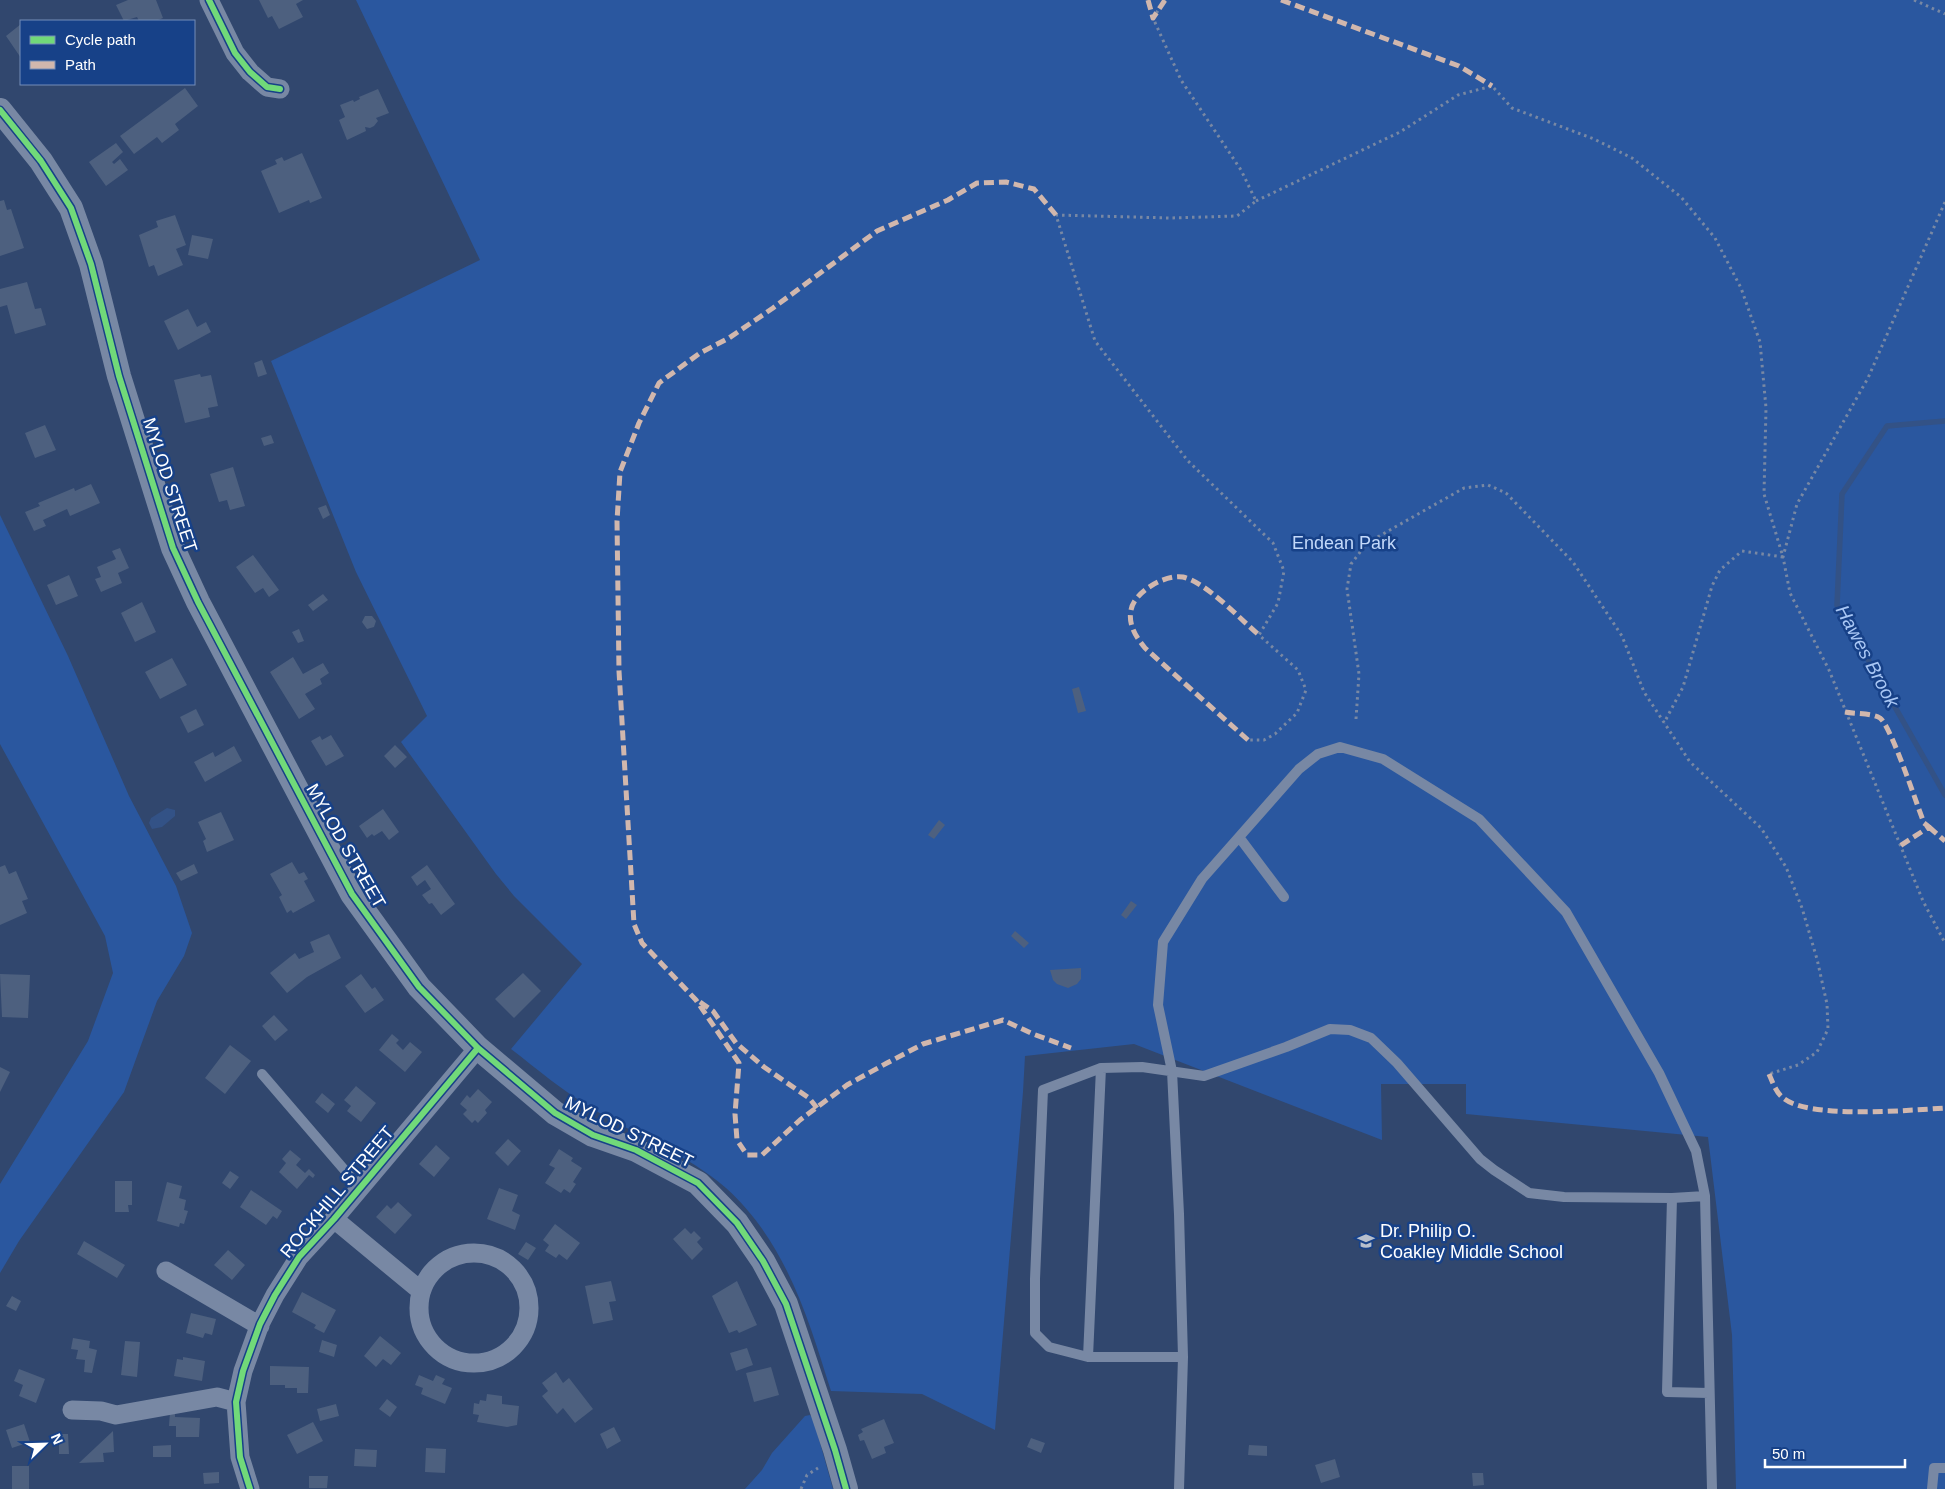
<svg xmlns="http://www.w3.org/2000/svg" width="1945" height="1489" font-family="Arial,sans-serif">
<style>
.green{fill:#2a579f}
.water{fill:#335286}
.lines{fill:none;stroke-linecap:round;stroke-linejoin:round}
.stream{stroke:#335286;stroke-width:5.5}
.building{fill:#4d607f}
.path{stroke:#7888a4;stroke-width:3;stroke-dasharray:2.5 4;stroke-linecap:butt}
.service{stroke:#7888a4;stroke-width:10}
.minor{stroke:#7888a4;stroke-width:19}
.tertiary{stroke:#7888a4;stroke-width:24}
.quiet{stroke:#d1b7ad;stroke-width:5;stroke-dasharray:10 5;stroke-linecap:butt}
.cycleway-casing{stroke:#174188;stroke-width:9}
.cycleway{stroke:#71d979;stroke-width:6}
.labels{text-anchor:middle;stroke-width:5;stroke-linejoin:round;paint-order:stroke}
.street-label{font-size:18px;fill:#fff;stroke:#174188}
.park-label{font-size:18px;fill:#c3d9fa;stroke:#174188}
.poi-label{font-size:18px;fill:#fff;stroke:#174188;text-anchor:start}
.water-label{font-size:19px;font-style:italic;fill:#a9c7f5;stroke:#174188}
</style>
<rect width="100%" height="100%" fill="#31476e"/>
<path class="green" d="M356,0h1589v1489h-209l-4,-154 -24,-198 -242,-23v-30h-85l1,56 -248,-96 -109,12 -2,36 -28,338 -73,-36 -91,-3c-23,-73 -45,-149 -105,-203 -39,-34 -89,-52 -133,-79 -29,-17 -56,-40 -82,-60l71,-85 -68,-68 -18,-22 -95,-132 26,-26 -71,-144 -85,-211 209,-101z
M0,515l68,141 61,140 47,90 16,47 -8,23 -27,45 -33,91 -105,149 -19,32v-89l88,-143 25,-68 -8,-37 -105,-192z
M810,1415l3,3 20,71h-88l17,-19 10,-17 33,-37z"/>
<path class="water" d="M167,808l8,2v6l-13,11 -10,2 -3,-6 2,-5z"/>
<g class="lines">
<path class="stream" d="M1945,421l-58,5 -45,68 -5,111 108,190"/>
</g>
<path class="building" d="M128,0h28l7,18 -7,3h-17l-2,-4 -13,4 -8,-16z
M259,0h44l-7,4 7,13 -24,12 -7,-13 -4,2z
M21,24v34l-15,-22z
M185,88l13,18 -23,18 4,6 -17,13 -5,-6 -23,17 -14,-18z
M378,89l11,24 -13,5 2,3 -4,5 -4,2 -5,-1 1,4 -19,9 -8,-20 6,-3 -5,-12 13,-5 1,2 6,-3 -1,-2z
M116,143l7,9 -11,10 2,2 6,-5 8,11 -22,16 -17,-24z
M302,153l20,45 -12,5 -1,-3 -30,13 -18,-42 16,-7 -2,-4 7,-3 2,4z
M4,200l3,10 4,-1 13,39 -24,8v-55z
M175,215l11,30 -10,4 7,16 -25,11 -4,-11 -5,2 -10,-32 19,-8 -2,-6z
M192,235l21,4 -5,20 -20,-4z
M27,282l8,27 6,-1 5,17 -31,9 -8,-29 -7,2v-18z
M188,309l9,18 9,-5 5,10 -33,18 -14,-29z
M262,360l5,14 -9,3 -4,-14z
M200,374l1,3 10,-2 7,31 -10,2 2,9 -25,6 -11,-43z
M45,425l11,25 -21,8 -10,-25z
M271,435l3,8 -10,3 -3,-8z
M233,467l12,39 -15,4 -3,-10 -8,2 -9,-28z
M91,484l9,19 -30,13 -3,-7 -24,11 3,6 -12,5 -9,-19 15,-6 -2,-3 36,-15 1,3z
M326,505l4,10 -7,4 -5,-11z
M120,548l9,20 -11,5 4,10 -21,9 -6,-13 6,-2 -4,-10 19,-8 -4,-8z
M253,555l26,35 -10,7 -6,-9 -8,5 -19,-26z
M69,575l9,21 -22,9 -9,-20z
M323,594l5,6 -15,11 -5,-6z
M142,602l14,30 -21,10 -14,-29z
M365,616h7l4,5 -2,6 -7,2 -5,-7z
M299,629l5,12 -6,2 -6,-11z
M293,657l10,17 20,-11 6,10 -9,6 2,5 -17,10 10,15 -16,10 -29,-47z
M172,658l15,27 -27,14 -15,-27z
M1079,687l7,24 -8,2 -6,-24z
M196,709l8,16 -16,8 -8,-16z
M331,735l13,21 -18,10 -15,-25 9,-5 2,4z
M395,745l12,12 -12,11 -11,-12z
M234,746l8,15 -37,21 -11,-20 19,-10 2,5z
M383,809l16,23 -10,8 -7,-9 -8,5 -2,-2 -5,4 -8,-12z
M221,812l13,28 -27,12 -4,-11 3,-2 -8,-17z
M939,820l6,5 -11,14 -6,-4z
M292,862l7,12 5,-2 4,7 -4,2 11,20 -22,12 -2,-3 -4,3 -8,-16 3,-2 -12,-21z
M194,864l4,9 -17,8 -5,-8z
M5,865l4,9 7,-3 12,28 -6,2 5,12 -27,12v-58z
M427,865l28,39 -14,11 -9,-12 -3,1 -7,-9 9,-6 -6,-9 -8,6 -6,-9z
M1131,901l6,4 -11,14 -5,-4z
M1015,931l14,12 -5,5 -13,-12z
M329,934l12,24 -34,19 -20,16 -17,-20 25,-20 4,6 15,-7 -4,-10z
M1081,968v11l-4,5 -9,4 -11,-4 -4,-4 -3,-10z
M523,973l18,18 -27,27 -19,-19z
M0,974l30,1 -2,43 -26,-1z
M361,974l11,15 3,-2 9,13 -19,13 -20,-27z
M274,1015l14,15 -13,11 -13,-15z
M392,1034l7,6 -3,3 7,7 7,-8 12,10 -17,20 -26,-22z
M230,1045l21,16 -26,33 -20,-16z
M0,1067l10,5 -10,20z
M356,1086l20,17 -15,19 -14,-11 4,-5 -7,-6z
M478,1089l14,13 -7,8 2,3 -9,10 -3,-3 -3,3 -9,-9 4,-4 -7,-6 7,-9 3,3z
M322,1093l13,11 -7,9 -13,-11z
M508,1139l13,12 -13,15 -13,-13z
M436,1145l14,13 -16,19 -15,-13z
M559,1149l14,9 -2,3 11,7 -9,14 3,2 -6,9 -6,-4 -3,4 -16,-10 10,-15 -6,-3z
M290,1150l11,9 -5,6 9,8 4,-4 6,6 -2,3 -4,-3 -12,14 -18,-17 7,-9 -4,-4z
M230,1171l9,6 -9,12 -8,-6z
M115,1181h17v24h-4l1,7h-14z
M167,1182l15,4 -3,12 7,2 -2,10 4,1 -4,13 -4,-1 -1,4 -22,-6z
M499,1188l19,7 -6,16 8,4 -5,15 -28,-11z
M251,1190l31,21 -5,8 -4,-3 -7,9 -26,-18z
M398,1202l14,13 -17,19 -19,-17 11,-12 4,4z
M555,1224l25,19 -13,17 -8,-6 -3,4 -11,-7 4,-6 -6,-5z
M685,1228l6,6 3,-3 7,7 -4,4 6,7 -11,11 -19,-21z
M84,1241l41,24 -8,13 -40,-24z
M526,1242l10,6 -8,12 -10,-6z
M228,1250l17,15 -13,15 -18,-15z
M611,1281l5,20 -7,1 4,18 -20,4 -8,-38z
M737,1281l20,44 -18,8 -2,-3 -8,3 -17,-37z
M302,1292l34,18 -12,23 -10,-5 2,-3 -24,-13z
M12,1296l9,5 -5,10 -10,-5z
M191,1313l25,6 -4,16 -7,-2 -2,5 -17,-5z
M380,1336l21,17 -10,12 -8,-6 -7,8 -12,-11z
M73,1338l17,3 -1,7 8,2 -5,23 -8,-1 1,-12 -9,-1 2,-9 -7,-1z
M322,1340l15,5 -3,12 -15,-5z
M125,1341l15,1 -3,35 -16,-2z
M747,1348l6,17 -17,6 -6,-18z
M183,1357l22,4 -3,20 -28,-5 3,-17 6,1z
M270,1366l39,1 -1,26h-11v-5h-12v-3h-15z
M771,1367l8,28 -25,7 -8,-29z
M19,1369l26,10 -9,24 -17,-7 4,-11 -9,-4z
M556,1372l7,11 6,-5 24,31 -18,14 -12,-15 -6,6 -15,-18 6,-5 -6,-8z
M419,1375l14,6 3,-6 9,4 -3,5 10,4 -7,16 -24,-10 2,-6 -8,-3z
M487,1394l15,2v8l17,2 -2,19 -10,2 -30,-5 2,-7 -6,-1 1,-11 5,1 1,-4 6,1z
M387,1399l10,8 -7,10 -11,-8z
M336,1404l3,12 -19,5 -3,-12z
M170,1412h5v5l25,1 -1,19h-23v-11h-7z
M884,1419l10,24 -10,4 2,6 -14,6 -8,-19 -4,1 -2,-6 5,-3 -2,-3z
M313,1422l10,19 -26,13 -10,-19z
M24,1424l6,18 -18,6 -6,-18z
M614,1427l7,14 -14,8 -7,-15z
M113,1431l1,21 -11,1 1,9 -25,1z
M59,1434h9l1,20h-10z
M1031,1438l14,5 -4,10 -14,-6z
M171,1445v12h-18v-11z
M1249,1445l18,1v10l-19,-1z
M426,1448l20,1 -1,24 -20,-1z
M355,1449l22,1 -1,17 -22,-1z
M1335,1459l5,18 -19,6 -6,-18z
M12,1466h17v23h-17z
M219,1472v11l-15,1 -1,-11z
M1472,1473h11l1,12 -11,1z
M309,1476h19l-1,12h-18z"/>
<g class="lines">
<path class="path" d="M1165,0l-12,18 28,62 60,90 15,31 -19,15 -67,2 -114,-3 39,126 93,120 85,82 11,28 -6,32 -19,32 39,35 8,20 -9,23 -22,21 -11,6h-16
M1914,0l31,14
M1256,201l144,-69 58,-37 34,-9 20,22 82,31 38,19 49,39 34,41 26,50 19,54 6,66 -2,86 19,63 -41,-6 -22,19 -8,16 -29,101 -19,36
M1945,202l-77,176 -71,126 -14,53 7,36 39,77 94,231 22,42
M1356,719l3,-45 -12,-85 4,-25 16,-21 97,-55 24,-3 18,8 67,69 49,74 22,56 46,70 71,66 25,39 16,41 15,51 10,45 1,25 -11,23 -19,13 -29,9
M801,1489l6,-14 11,-7"/>
<path class="service" d="M1239,837l45,60
M262,1074l98,114
M1672,1198l-5,194 42,1
M1088,1357l-39,-10 -14,-14v-54l8,-189 58,-22
M1183,1357h-95l13,-289 41,-1 62,9 82,-29 44,-18 20,1 21,8 26,25 83,96 14,11 35,23 35,4 108,1 33,-2
M1179,1489l4,-132 -4,-143 -7,-143 -14,-66 5,-63 39,-63 97,-110 19,-15 22,-7 43,12 96,60 87,93 93,161 37,78 9,45 7,293
M1932,1489l2,-21h11"/>
<path class="minor" d="M209,0l26,53 15,19 17,15 13,2
M334,1219l87,72
M419 1308a55 55 0 1 1 110 0a55 55 0 1 1-110 0Z
M166,1271l94,55
M72,1410l29,1 15,4 101,-18 19,5
M250,1489l-10,-32 -4,-55 7,-31 17,-47 15,-29 24,-38 35,-38 144,-171"/>
<path class="tertiary" d="M0,110l41,51 30,47 20,56 28,112 54,172 25,54 154,292 67,93 59,61 77,65 38,22 43,15 62,33 39,40 26,38 23,43 49,146 11,39"/>
<path class="quiet" d="M1148,0l5,18 12,-18
M1281,0l178,66 33,20
M1056,215l-22,-26 -28,-7 -29,1 -29,17 -71,31 -104,77 -44,30 -29,15 -41,30 -20,40 -19,49 -3,49 2,150 15,253 8,19 54,57 43,63 -4,51 2,26 10,15h15l38,-35 47,-35 40,-22 36,-19 80,-24 30,14 38,14
M1845,712c10,2 27,1 35,6 11,8 37,87 44,105l5,4 -29,19
M1248,740l-103,-92c-9,-11 -17,-23 -14,-38 3,-18 34,-36 52,-33 24,6 57,42 76,58
M1929,827l16,14
M700,1002l13,9 23,32 28,24 45,31 8,10
M1769,1074c3,7 7,18 13,23 24,23 129,13 163,11"/>
<g class="cycleway-casing">
<path id="cycleway" d="M209,0l26,53 15,19 17,15 13,2
M0,110l41,51 30,47 20,56 28,112 54,172 25,54 154,292 67,93 59,61 77,65 38,22 43,15 62,33 39,40 26,38 23,43 49,146 11,39
M250,1489l-10,-32 -4,-55 7,-31 17,-47 15,-29 24,-38 35,-38 144,-171"/>
</g>
<use href="#cycleway" class="cycleway"/>
</g>
<defs>
<g id="school-bare" transform="scale(1.35)"><path d="M0-5L7-2L0 1L-7-2ZM-4 1L0 2.5L4 1V4Q0 6-4 4Z" fill="#b7bfcc" stroke="#174188" stroke-width="2.5" paint-order="stroke"/></g>
</defs>
<g fill-rule="evenodd">
<use href="#school-bare" x="1366" y="1241"/>
</g>
<g class="labels">
<g class="street-label">
<text transform="translate(170 485) rotate(72)" y="6">MYLOD STREET</text>
<text transform="translate(346 846) rotate(60)" y="6">MYLOD STREET</text>
<text transform="translate(629 1132) rotate(26)" y="6">MYLOD STREET</text>
<text transform="translate(337 1192) rotate(-50)" y="6">ROCKHILL STREET</text>
</g>
<g class="park-label">
<text x="1344" y="549">Endean Park</text>
</g>
<g class="poi-label">
<text x="1380" y="1237">Dr. Philip O.<tspan x="1380" dy="21">Coakley Middle School</tspan></text>
</g>
<g class="water-label">
<text transform="translate(1868 656) rotate(62)" y="7">Hawes Brook</text>
</g>
</g>
<rect x="20" y="20" width="175" height="65" fill="#174188" stroke="#748db8"/>
<rect x="30" y="36" width="25" height="8" fill="#71d979" stroke="#748db8"/>
<text x="65" y="45" font-size="15" fill="#ffffff">Cycle path</text>
<rect x="30" y="61" width="25" height="8" fill="#d1b7ad" stroke="#748db8"/>
<text x="65" y="70" font-size="15" fill="#ffffff">Path</text>
<g transform="translate(45 1444) rotate(67)" stroke="#174188" stroke-width="4" paint-order="stroke">
<path d="M0-4L9 19L0 12L-9 19Z" fill="#ffffff"/>
<text y="-8" font-size="14" font-weight="bold" text-anchor="middle" fill="#ffffff">N</text>
</g>
<path d="M1765 1459v8h140v-8" fill="none" stroke="#ffffff" stroke-width="2.5"/>
<text x="1772" y="1459" font-size="15" fill="#ffffff" stroke="#174188" stroke-width="4" paint-order="stroke">50 m</text>
</svg>
